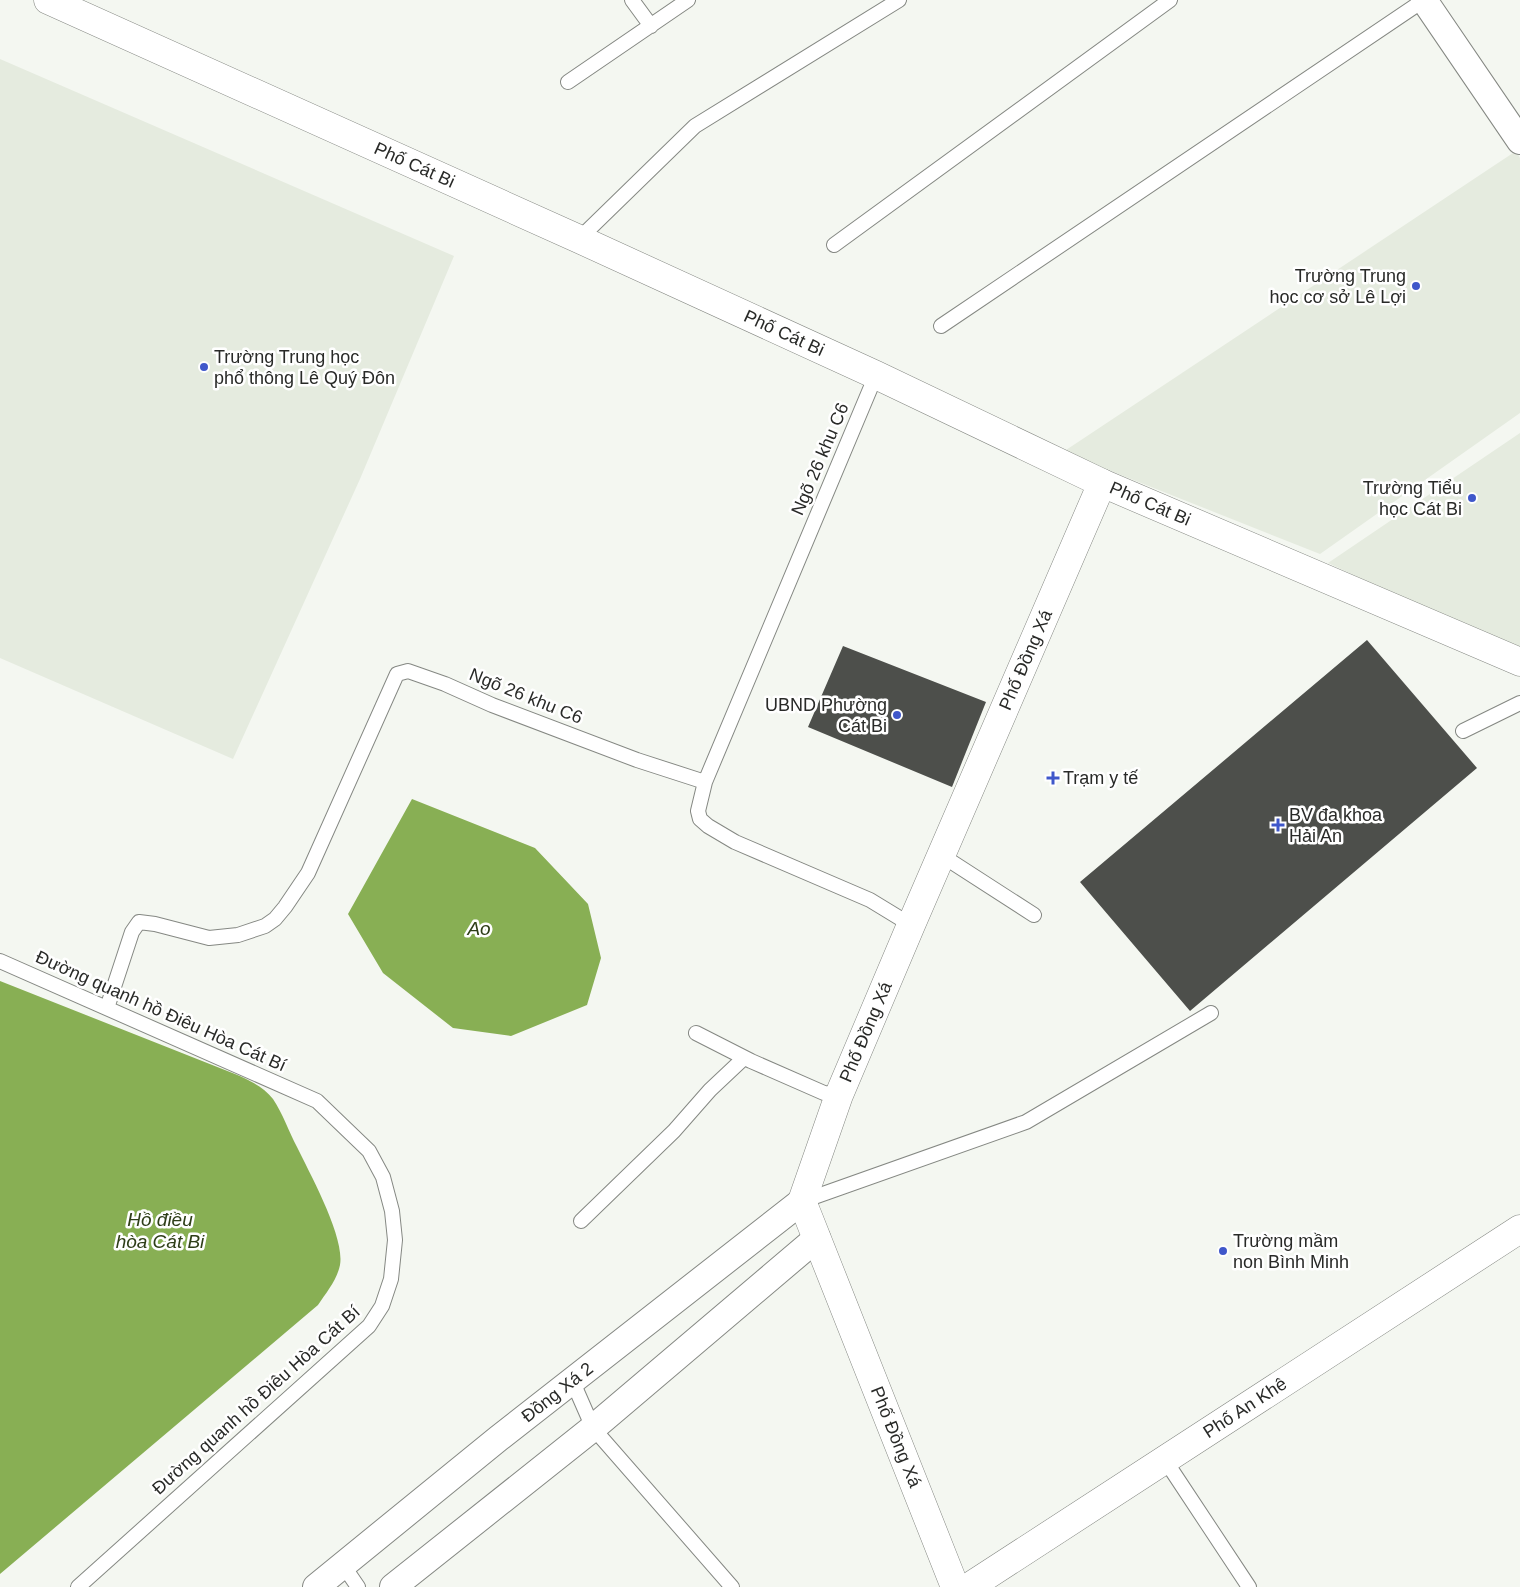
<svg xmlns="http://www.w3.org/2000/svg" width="1520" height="1587" font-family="Arial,sans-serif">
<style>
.built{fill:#e5ebdf}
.water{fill:#88af54}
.building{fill:#4d4f4b}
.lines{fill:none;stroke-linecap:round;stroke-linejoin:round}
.service-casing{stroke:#858883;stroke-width:16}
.minor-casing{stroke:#858883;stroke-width:28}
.tertiary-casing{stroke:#858883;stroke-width:29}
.service{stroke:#fff;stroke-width:14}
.minor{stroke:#fff;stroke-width:26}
.tertiary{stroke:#fff;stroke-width:28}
.poi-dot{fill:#3f57ca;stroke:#fff;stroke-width:2}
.labels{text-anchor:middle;stroke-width:5;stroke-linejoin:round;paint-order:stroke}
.street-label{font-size:18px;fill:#292a28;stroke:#fff}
.poi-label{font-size:18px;fill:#292a28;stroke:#fff;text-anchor:start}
.water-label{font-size:19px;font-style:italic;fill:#2e3e18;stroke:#fff}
</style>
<rect width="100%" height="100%" fill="#f4f7f1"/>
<path class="built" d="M0,59l454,197 -94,223 -127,280 -233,-101z
M1516,151l4,7v255l-200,141 -257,-102z
M1520,433v220l-192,-90z"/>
<path class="water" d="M412,799l123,49 53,56 13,54 -14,47 -76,31 -58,-8 -70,-55 -35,-59z
M0,981l235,93c14,6 29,13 38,25 10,15 16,33 24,48 13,27 48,90 43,118 -3,15 -14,28 -22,40l-318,269z"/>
<path class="building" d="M1367,640l110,128 -287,243 -110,-129z
M843,646l143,56 -34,85 -144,-60z"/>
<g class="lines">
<g class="service-casing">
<path id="service" d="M632,0l19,26
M568,82l120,-82
M579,239l116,-113 204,-126
M834,245l336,-245
M941,326l483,-326
M1463,731l57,-28
M705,782l-7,29 2,8 8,7 27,16 135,58 41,25
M941,855l93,60
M0,961l317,140 52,50 14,26 9,34 3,29 -4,39 -9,27 -13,20 -291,261
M107,1008l25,-76 7,-10 16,2 54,14 29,-3 27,-9 10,-7 10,-12 23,-34 89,-199 11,-3 37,13 47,21 145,55 68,22 171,-407
M696,1033l55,28 73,32 15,2
M803,1201l223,-79 185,-109
M581,1221l93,-90 36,-41 34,-32
M572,1380l21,48 139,159
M1165,1460l84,127
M343,1565l15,22"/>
</g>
<g class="minor-casing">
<g id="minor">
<path d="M1424,0l96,141"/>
<path id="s1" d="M316,1587l183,-149 303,-237"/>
<path d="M393,1587l200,-159 224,-190"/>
</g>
</g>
<g class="tertiary-casing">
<g id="tertiary">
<path id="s2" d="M48,0l531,239 297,136 226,108 418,179"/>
<path id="s3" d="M955,1587l-153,-386 37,-106 72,-170 191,-442"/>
<path id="s4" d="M969,1587l551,-358"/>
</g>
</g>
<use href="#service" class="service"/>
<use href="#minor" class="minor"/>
<use href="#tertiary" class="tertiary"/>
</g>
<g class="poi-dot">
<circle cx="1416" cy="286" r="5"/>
<circle cx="204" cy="367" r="5"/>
<circle cx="1472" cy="498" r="5"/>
<circle cx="897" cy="715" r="5"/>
<path d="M1050.5 770.5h5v5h5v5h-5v5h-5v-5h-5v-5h5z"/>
<path d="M1275.5 817.5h5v5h5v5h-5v5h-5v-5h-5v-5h5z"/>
<circle cx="1223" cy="1251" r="5"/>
</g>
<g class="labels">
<g class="street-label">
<text dy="6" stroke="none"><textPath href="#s2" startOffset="402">Phố Cát Bi</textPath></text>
<text dy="6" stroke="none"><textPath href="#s2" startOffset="808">Phố Cát Bi</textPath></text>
<text transform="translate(820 459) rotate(-67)" y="6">Ngõ 26 khu C6</text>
<text dy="6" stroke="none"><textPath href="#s2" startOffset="1212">Phố Cát Bi</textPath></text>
<text dy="6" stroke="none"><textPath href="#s3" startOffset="1001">Phố Đồng Xá</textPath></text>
<text transform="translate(526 696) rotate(22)" y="6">Ngõ 26 khu C6</text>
<text transform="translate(161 1011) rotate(24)" y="6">Đường quanh hồ Điêu Hòa Cát Bí</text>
<text dy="6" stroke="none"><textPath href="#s3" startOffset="596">Phố Đồng Xá</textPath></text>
<text dy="6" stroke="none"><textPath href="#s1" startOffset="310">Đồng Xá 2</textPath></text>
<text transform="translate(256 1400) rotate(-42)" y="6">Đường quanh hồ Điêu Hòa Cát Bí</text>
<text dy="6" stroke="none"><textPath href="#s4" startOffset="329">Phố An Khê</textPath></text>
<text transform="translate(896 1437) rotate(68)" y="6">Phố Đồng Xá</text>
</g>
<g class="poi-label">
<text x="1406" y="282" text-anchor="end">Trường Trung<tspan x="1406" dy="21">học cơ sở Lê Lợi</tspan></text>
<text x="214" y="363">Trường Trung học<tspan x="214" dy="21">phổ thông Lê Quý Đôn</tspan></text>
<text x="1462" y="494" text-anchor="end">Trường Tiểu<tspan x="1462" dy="21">học Cát Bi</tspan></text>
<text x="887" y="711" text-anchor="end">UBND Phường<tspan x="887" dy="21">Cát Bi</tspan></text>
<text x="1063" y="784">Trạm y tế</text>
<text x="1289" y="821">BV đa khoa<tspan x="1289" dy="21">Hải An</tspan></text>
<text x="1233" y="1247">Trường mầm<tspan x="1233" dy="21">non Bình Minh</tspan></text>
</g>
<g class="water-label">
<text x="479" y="935">Ao</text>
<text x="160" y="1226">Hồ điều<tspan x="160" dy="22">hòa Cát Bi</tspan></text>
</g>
</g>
</svg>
